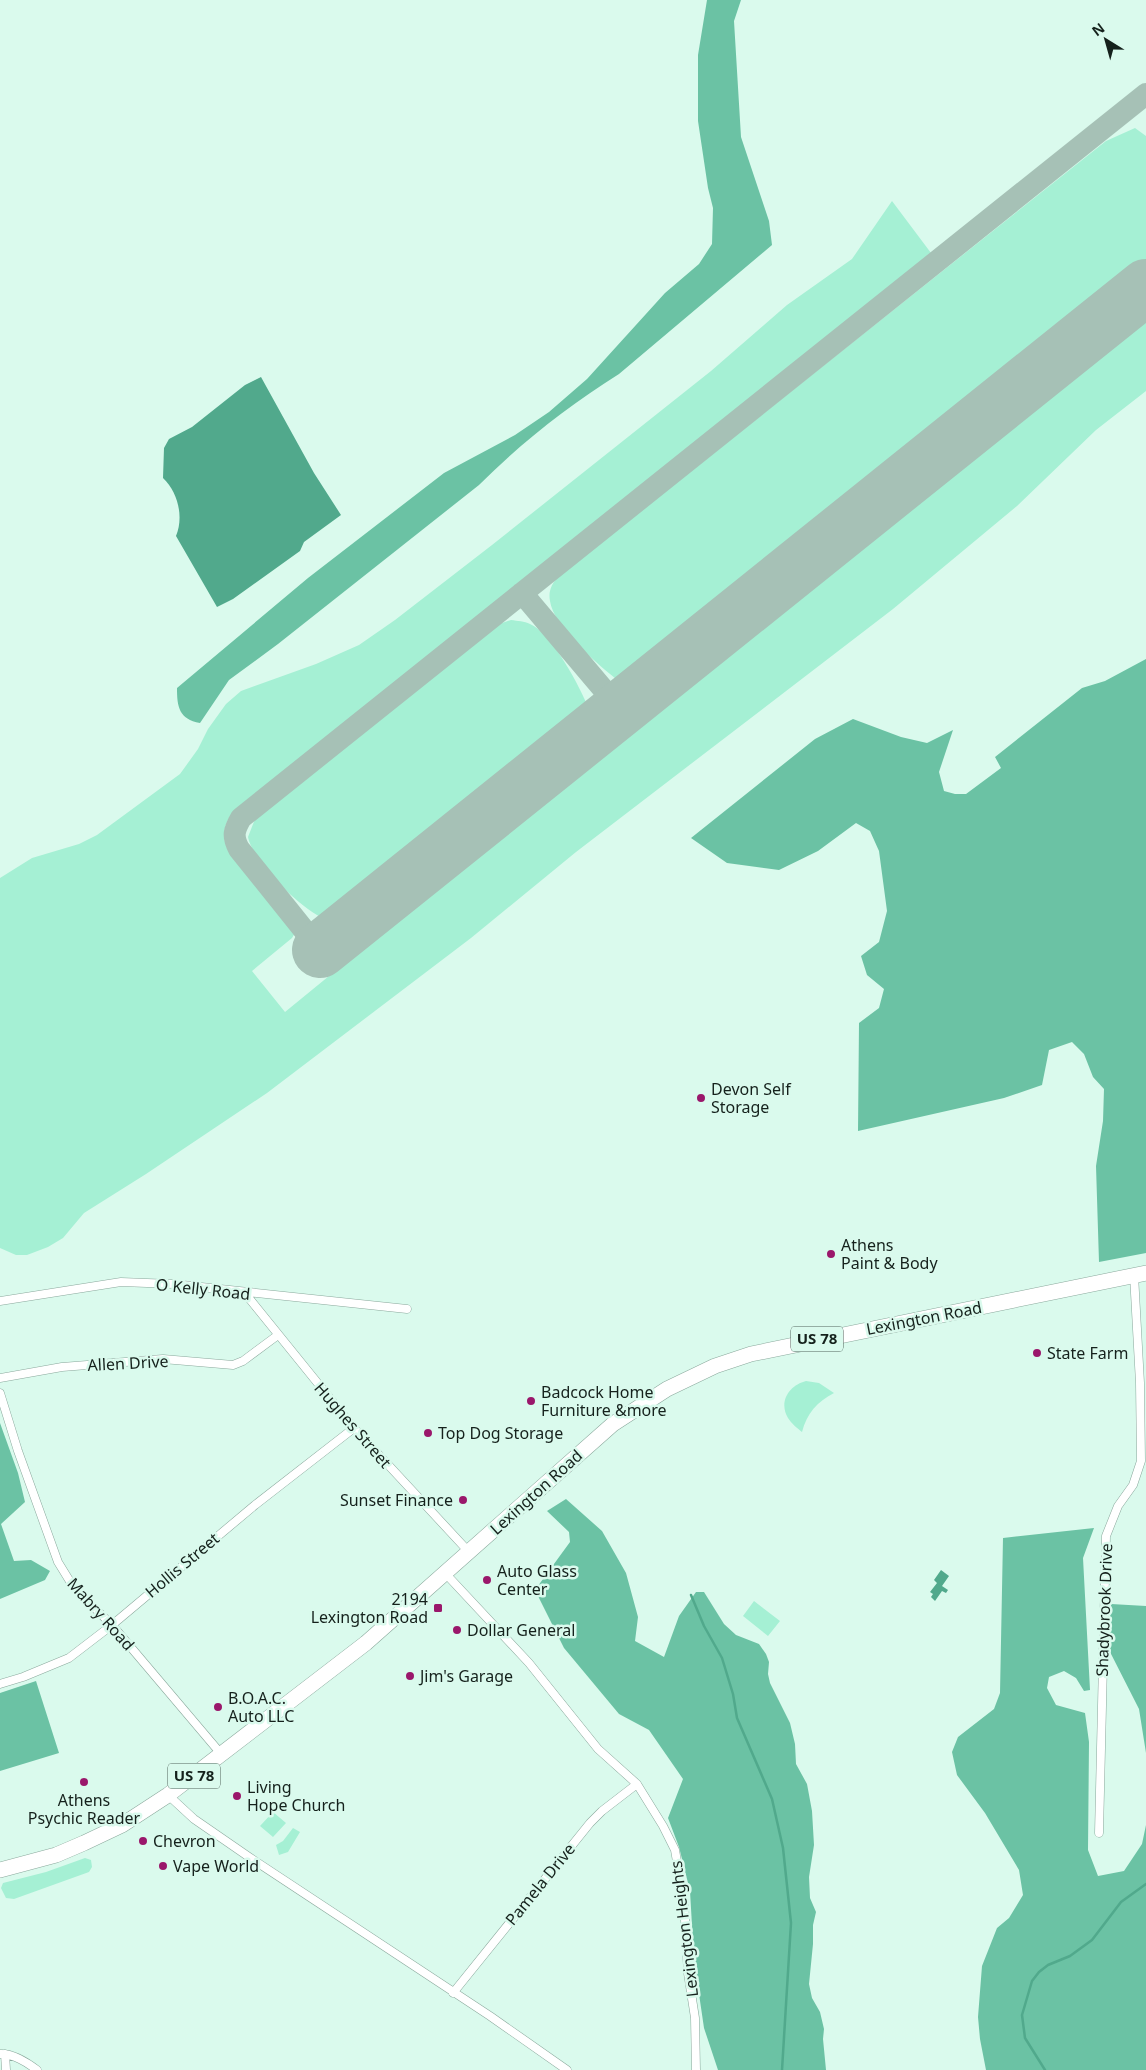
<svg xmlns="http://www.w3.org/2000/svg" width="1146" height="2070" font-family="'Noto Sans',sans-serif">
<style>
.green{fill:#a5f0d4}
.forest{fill:#6bc2a4}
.water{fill:#51a98c}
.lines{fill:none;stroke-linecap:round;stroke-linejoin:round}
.stream{stroke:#51a98c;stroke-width:2.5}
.taxiway{stroke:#a6c1b6;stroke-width:22}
.runway{stroke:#a6c1b6;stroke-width:56}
.street-casing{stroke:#8aa89c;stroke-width:9}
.highway-casing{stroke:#8aa89c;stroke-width:16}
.street{stroke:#fff;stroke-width:8}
.highway{stroke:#fff;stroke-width:15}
.poi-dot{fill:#9a176b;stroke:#dafaed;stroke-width:2}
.labels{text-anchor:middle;stroke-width:5;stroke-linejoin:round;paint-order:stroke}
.shield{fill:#dafaed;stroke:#50625b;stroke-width:1}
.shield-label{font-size:15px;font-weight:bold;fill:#15211c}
.poi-label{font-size:16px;fill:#15211c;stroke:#dafaed;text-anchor:start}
.street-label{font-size:16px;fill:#15211c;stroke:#dafaed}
</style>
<rect width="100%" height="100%" fill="#dafaed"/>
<path class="green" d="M1135,128l11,8v128l-520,416 -7,1c-20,-15 -66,-55 -69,-80 -2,-10 2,-18 9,-25l547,-435z
M892,201l39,52 -698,559c-9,12 -12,24 -5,38l67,83 -3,5 -40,33 33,41 44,-36 -3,-5 820,-657v77l-50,39 -79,76 -124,103 -317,243 -105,86 -204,155 -121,81 -62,39 -21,25 -15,9 -21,8h-11l-16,-7v-370l32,-20 47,-14 18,-9 83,-61 18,-25 10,-20 18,-25 15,-13 75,-27 43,-19 36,-25 97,-75 219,-174 76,-66 65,-46z
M511,620c7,1 13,1 19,4 22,9 50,63 59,85l-264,210c-23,-9 -73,-58 -77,-82l7,-18 244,-195z
M806,1381l13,2 15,10c-17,9 -27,20 -32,39 -5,-4 -11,-9 -14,-14 -10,-17 2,-33 18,-37z
M754,1601l26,20 -12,15 -25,-20z
M273,1812l13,11 -13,14 -13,-11z
M293,1828l7,4 -12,20 -9,3 -3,-10 7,-4z
M85,1858l6,2 1,7 -3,5 -75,27 -8,-1 -5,-10 2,-5 43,-11z"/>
<path class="forest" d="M707,0h34l-7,21 7,116 28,84 3,24 -153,129c-51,32 -98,69 -140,111l-201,159 -49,36 -29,43c-21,-4 -23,-16 -23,-35l131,-110 136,-105 71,-38 34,-23 38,-33 78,-86 34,-29 13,-20 1,-36 -5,-20 -10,-67v-66z
M1146,659v594l-47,9 -3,-96 7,-45 1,-32 -11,-12 -9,-23 -12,-12 -23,8 -7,35 -38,13 -146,33 1,-108 20,-15 5,-19 -17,-14 -6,-19 18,-14 8,-31 -8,-60 -9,-20 -14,-8 -38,28 -39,19 -52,-7 -36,-25 124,-99 38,-20 48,18 26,6 26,-13 -14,42 5,19 11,3h11l35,-26 -6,-11 87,-69 23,-7z
M0,1423l18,50 7,29 -24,22 13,37 17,-1 19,11 -5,9 -45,19z
M566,1499l36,32 24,42 12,44 -3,24 29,16 15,-41 17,-24h8l20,32 12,11 23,9 7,10 3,8 -1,12 2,9 20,40 5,21 1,20 11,20 5,27 2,34 -5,32 1,21 6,14 -3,13v19l-4,40 3,14 8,14 4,17 -1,10 3,31h-108l-14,-42 -10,-68 -4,-69 -11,-44 -11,-29 15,-39 -34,-49 -30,-16 -55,-66 -29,-58 35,-48 -1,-10 -22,-21z
M1094,1528l-11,30 7,132 -6,1 -8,-13 -12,-7 -15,6 -2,11 9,17 29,8 4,29 -1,108 10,26 26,-5 18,-27 4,-19v245h-160l-6,-31 -2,-22 4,-51 15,-38 12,-10 14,-23 -4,-25 -34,-57 -28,-38 -5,-23 6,-15 36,-28 6,-16 3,-155z
M1111,1604l35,2v147l-7,-44 -31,-61z
M36,1681l23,72 -59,18v-78z"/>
<path class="water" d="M261,377l53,96 27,42 -37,27 -4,9 -67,48 -16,8 -41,-71c8,-19 2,-44 -13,-58l1,-30 5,-9 23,-12 53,-42z
M941,1570l8,6 -7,10 6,4 -2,3 -4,-2 -7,10 -4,-4 2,-3 -3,-2 7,-9 -3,-3z"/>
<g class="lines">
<path class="stream" d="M691,1595l13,31 18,32 11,36 4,24 35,81 11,49 8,75 -9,147
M1045,2070l-20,-32 -3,-23 10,-34 7,-9 9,-7 22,-9 22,-16 29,-38 25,-18"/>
<path class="taxiway" d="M522,593l98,116
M320,950l-81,-101c-7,-13 -5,-19 2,-31l905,-724"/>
<path class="runway" d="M320,950l826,-663"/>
<g class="street-casing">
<path id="street" d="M244,1292l110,136 115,124
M0,1301l121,-19 52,2 234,25
M0,1378l62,-11 101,-8 70,6 10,-4 35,-26
M0,1393l18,58 40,111 16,26 38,37 110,130
M445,1573l84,90 69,86 39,35 26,42 12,24 9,52 4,71 7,45 1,52
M0,1684l23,-7 46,-19 43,-33 143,-120 99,-77
M168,1795l26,24 55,38 241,159 77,54
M1099,1833l7,-297 12,-30 15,-21 8,-24 -1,-78 -6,-108
M453,1993l137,-170 12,-12 35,-27
M0,2054c12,-1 28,9 37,16
M5,2054l1,16"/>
</g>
<g class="highway-casing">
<path id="highway" d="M0,1870l56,-15 28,-12 38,-18 46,-30 198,-152 247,-219 54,-35 48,-23 36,-12 395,-81"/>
</g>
<use href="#street" class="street"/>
<use href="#highway" class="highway"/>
</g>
<g class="poi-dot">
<circle cx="701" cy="1098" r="5"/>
<circle cx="831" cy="1254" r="5"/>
<circle cx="1037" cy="1353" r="5"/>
<circle cx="531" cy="1401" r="5"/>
<circle cx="428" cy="1433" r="5"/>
<circle cx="463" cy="1500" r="5"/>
<circle cx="487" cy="1580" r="5"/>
<rect x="433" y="1603" width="10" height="10" rx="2.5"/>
<circle cx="457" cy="1630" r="5"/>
<circle cx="410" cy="1676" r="5"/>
<circle cx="218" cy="1707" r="5"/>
<circle cx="84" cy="1782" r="5"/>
<circle cx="237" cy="1796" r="5"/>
<circle cx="143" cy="1841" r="5"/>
<circle cx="163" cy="1866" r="5"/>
</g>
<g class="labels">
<g class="shield">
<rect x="791" y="1326.5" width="52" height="25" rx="4"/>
<rect x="168" y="1763.5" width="52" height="25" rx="4"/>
</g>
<g class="shield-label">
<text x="817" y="1344">US 78</text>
<text x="194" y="1781">US 78</text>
</g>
<g class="poi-label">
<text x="711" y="1095">Devon Self<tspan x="711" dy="18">Storage</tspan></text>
<text x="841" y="1251">Athens<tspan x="841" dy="18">Paint &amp; Body</tspan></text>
<text x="1047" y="1359">State Farm</text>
<text x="541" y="1398">Badcock Home<tspan x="541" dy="18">Furniture &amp;more</tspan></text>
<text x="438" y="1439">Top Dog Storage</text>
<text x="453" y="1506" text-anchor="end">Sunset Finance</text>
<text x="497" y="1577">Auto Glass<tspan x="497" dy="18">Center</tspan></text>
<text x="428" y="1605" text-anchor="end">2194<tspan x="428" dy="18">Lexington Road</tspan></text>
<text x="467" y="1636">Dollar General</text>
<text x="420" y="1682">Jim's Garage</text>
<text x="228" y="1704">B.O.A.C.<tspan x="228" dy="18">Auto LLC</tspan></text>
<text x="247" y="1793">Living<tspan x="247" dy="18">Hope Church</tspan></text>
<text x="84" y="1806" text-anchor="middle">Athens<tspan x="84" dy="18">Psychic Reader</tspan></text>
<text x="153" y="1847">Chevron</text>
<text x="173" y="1872">Vape World</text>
</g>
<g class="street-label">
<text transform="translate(203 1289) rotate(6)" y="6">O Kelly Road</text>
<text transform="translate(924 1318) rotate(-11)" y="6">Lexington Road</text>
<text transform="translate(128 1363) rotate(-3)" y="6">Allen Drive</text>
<text transform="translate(353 1425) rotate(49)" y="6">Hughes Street</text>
<text transform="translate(536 1492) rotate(-42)" y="6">Lexington Road</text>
<text transform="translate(182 1565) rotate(-40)" y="6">Hollis Street</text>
<text transform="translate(1104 1610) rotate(-88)" y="6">Shadybrook Drive</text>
<text transform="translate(101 1614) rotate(48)" y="6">Mabry Road</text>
<text transform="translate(540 1884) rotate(-51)" y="6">Pamela Drive</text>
<text transform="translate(684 1929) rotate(-97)" y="6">Lexington Heights</text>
</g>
</g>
<g transform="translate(1106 40) rotate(323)" stroke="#dafaed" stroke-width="4" paint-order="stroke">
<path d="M0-4L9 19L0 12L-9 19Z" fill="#15211c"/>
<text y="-8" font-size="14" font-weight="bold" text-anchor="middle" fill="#15211c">N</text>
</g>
</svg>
